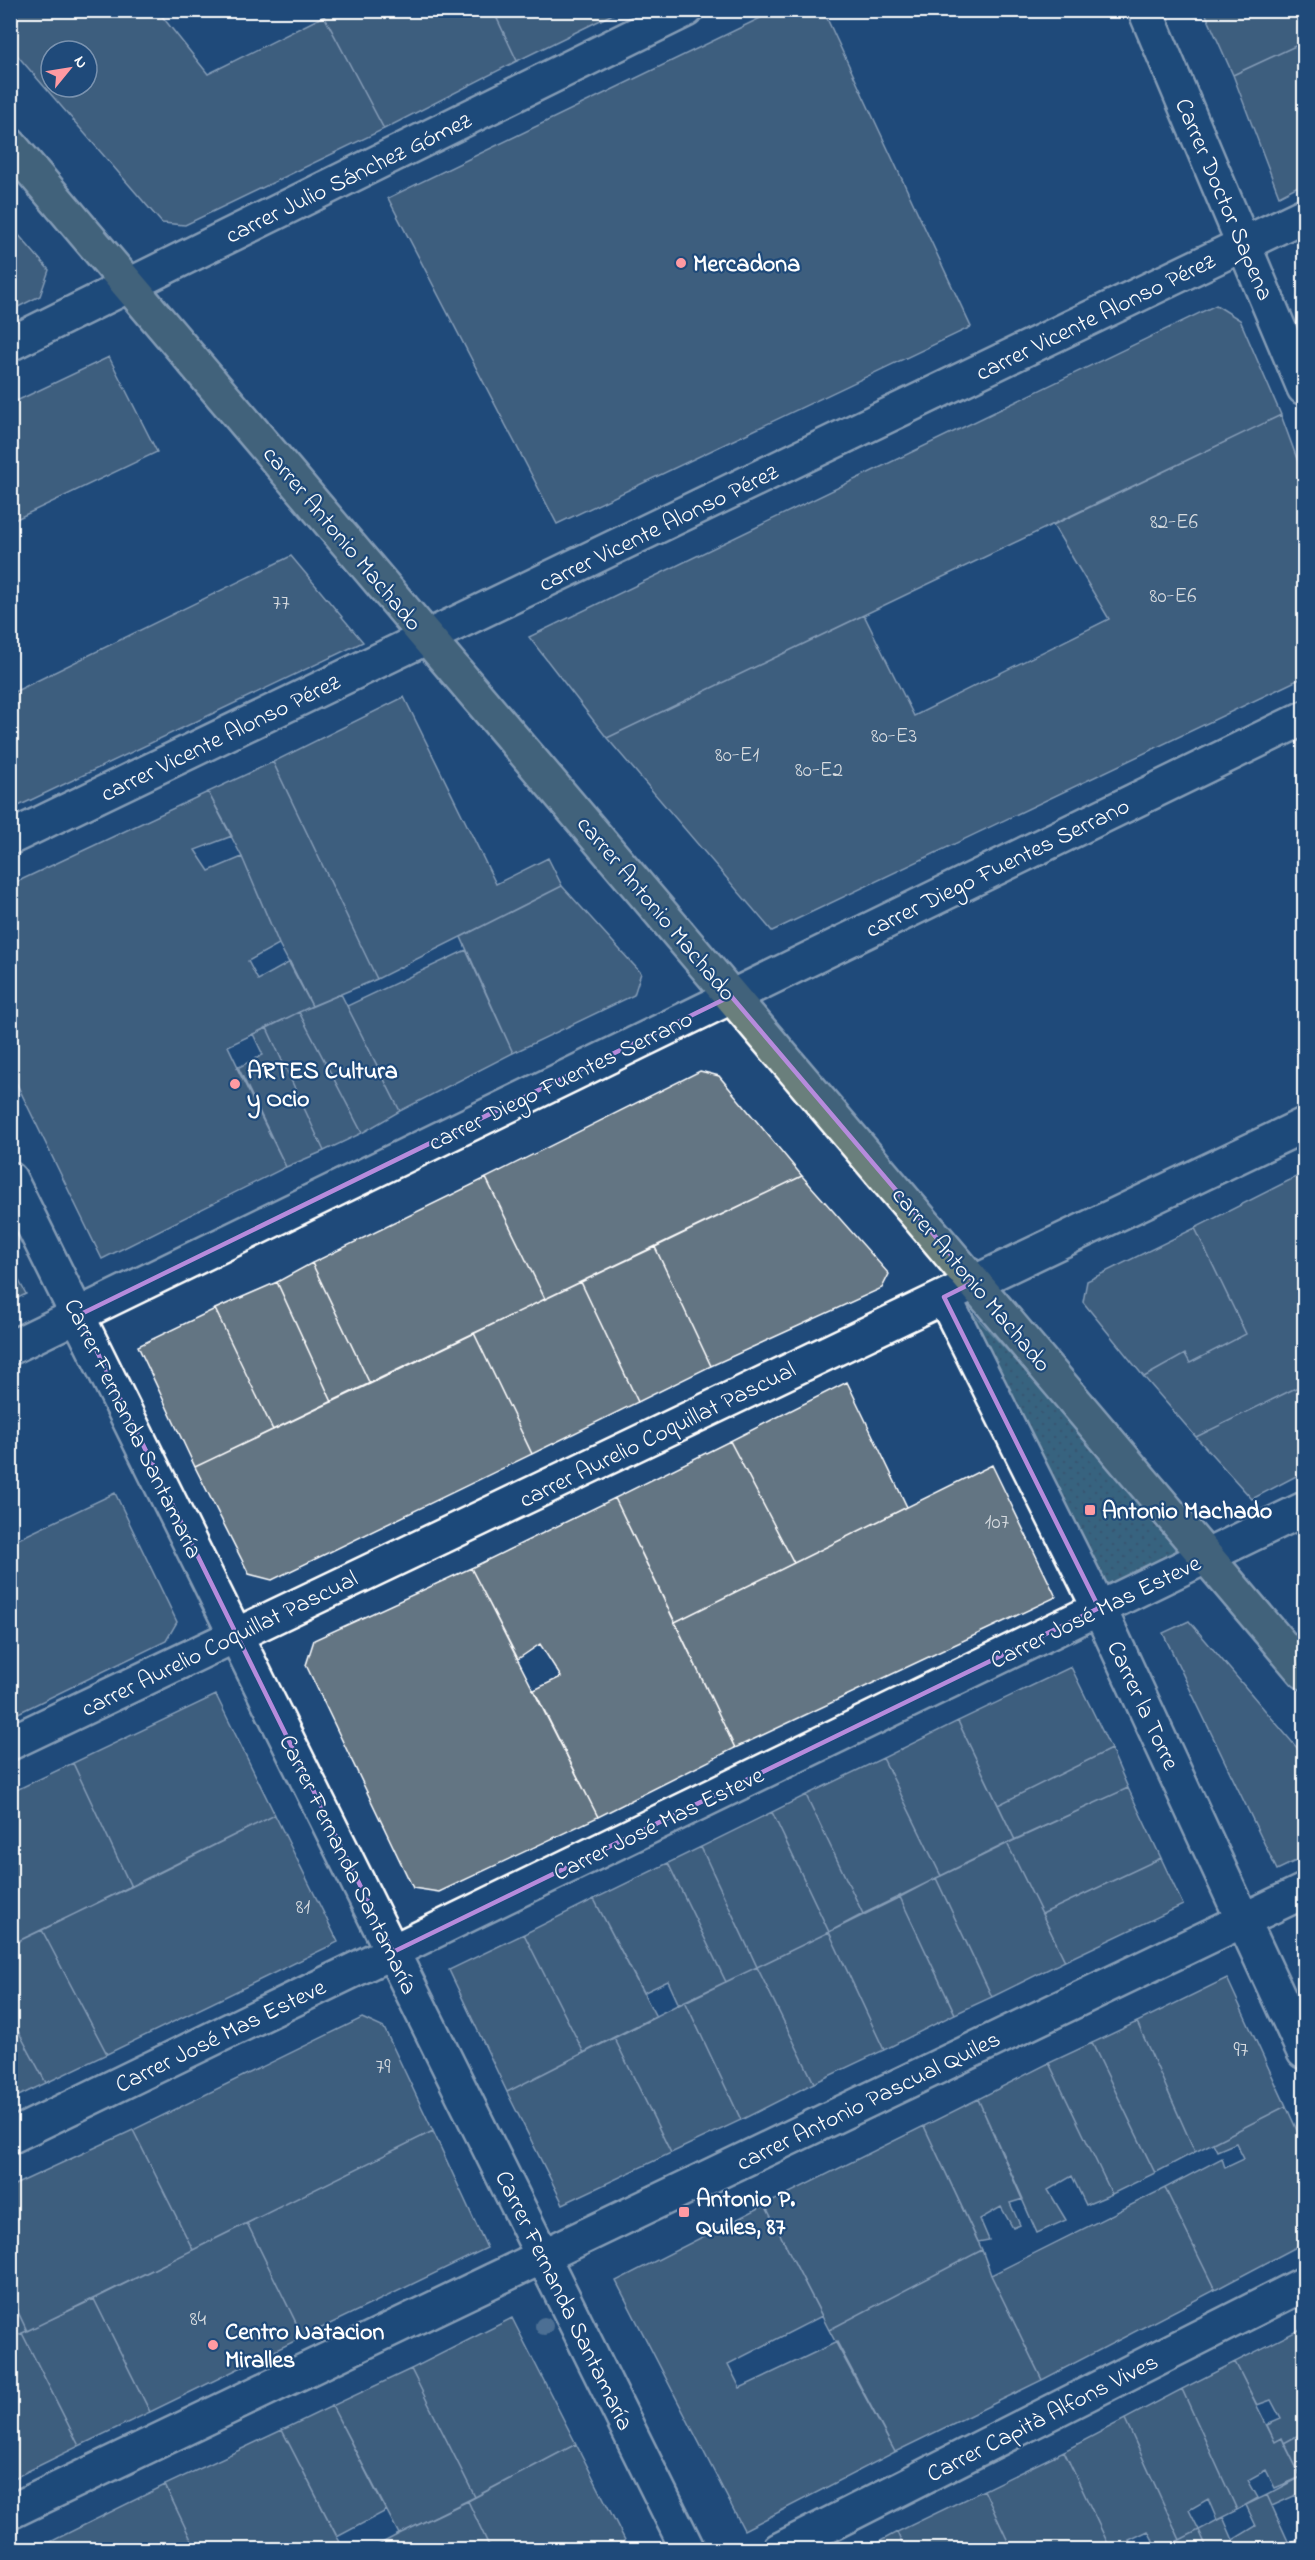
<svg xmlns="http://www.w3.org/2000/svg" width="1315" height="2560" font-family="'Indie Flower',sans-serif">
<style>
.grass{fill:url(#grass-dots);stroke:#abc0c2;stroke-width:1.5}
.building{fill:#637483;stroke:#fff;stroke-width:1.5;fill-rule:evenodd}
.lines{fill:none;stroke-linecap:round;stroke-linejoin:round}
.minor-casing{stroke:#fff;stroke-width:38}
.major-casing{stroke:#fff;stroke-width:38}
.minor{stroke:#1f4a7a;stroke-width:33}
.major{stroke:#6a7f7c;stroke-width:33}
.tree{fill:#839cb3}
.marked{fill:none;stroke:#b68bdc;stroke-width:4.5;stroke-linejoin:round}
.poi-dot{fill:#ff9aa2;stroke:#1f4a7a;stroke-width:2}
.labels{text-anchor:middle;stroke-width:4.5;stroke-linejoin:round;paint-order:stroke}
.number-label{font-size:21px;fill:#d8dce0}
.street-label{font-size:24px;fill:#fff;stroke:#1f4a7a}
.poi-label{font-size:24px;font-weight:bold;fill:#fff;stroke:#1f4a7a;text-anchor:start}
</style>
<defs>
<pattern id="grass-dots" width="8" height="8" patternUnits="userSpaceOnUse" patternTransform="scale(1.5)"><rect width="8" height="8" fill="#578086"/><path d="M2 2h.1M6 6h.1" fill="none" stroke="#526669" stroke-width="1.8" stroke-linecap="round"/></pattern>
</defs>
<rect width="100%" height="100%" fill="#1f4a7a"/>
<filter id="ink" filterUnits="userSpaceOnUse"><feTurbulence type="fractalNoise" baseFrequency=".0167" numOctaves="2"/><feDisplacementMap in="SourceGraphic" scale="12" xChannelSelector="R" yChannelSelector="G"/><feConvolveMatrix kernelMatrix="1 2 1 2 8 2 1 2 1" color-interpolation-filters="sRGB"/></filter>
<g filter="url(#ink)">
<path class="grass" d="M968,1308l225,245 -89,43z"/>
<path class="building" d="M10,10h147l51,64 116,-58 60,113 -199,96 -23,-2 -152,-176zM51,51h36v36h-36z
M321,10h172l24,51 -133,68z
M493,10h128l-104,51z
M777,10h46l148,317 -414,197 -169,-326z
M1204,10h100v32l-71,33z
M1304,42v141l-25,13 -46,-121z
M10,225l39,45 -9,26 -30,15z
M1216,305l24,15 41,95 -674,323 -78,-101z
M109,357l48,95 -147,70v-118z
M1281,415l23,63v199l-532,254 -165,-193 257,-123 50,101 195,-97 -56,-94z
M291,556l72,86 -353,168v-116z
M404,697l92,187 52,-26 14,28 -185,93 -104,-217z
M273,762l104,217 -65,27 -33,-62 -37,-87 -34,-65z
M208,792l24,44 -37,14 14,21 33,-14 37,87 -31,17 10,19 32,-18 22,44 -84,40 58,121 -184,92 -92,-189v-185z
M562,886l79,87 -7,22 -121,58 -52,-116z
M466,950l47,103 -113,58 -53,-105z
M341,994l59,117 -38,22 -63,-121z
M299,1012l63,121 -38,18 -57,-123z
M267,1028l57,123 -38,16 -49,-99 26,-13 -10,-21z
M700,1071l19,5 83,100 -257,123 -59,-121z
M1304,1173v211l-108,53 -52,-60 41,-23 5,9 56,-29 -51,-106z
M802,1176l87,98 -7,14 -171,78 -56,-119z
M486,1178l59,121 -175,85 -58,-121z
M1195,1228l51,106 -56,29 -5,-9 -41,23 -61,-75 4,-21z
M655,1247l56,119 -73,36 -57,-120z
M312,1263l58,121 -38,18 -55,-120z
M10,1264l16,30 -16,8z
M277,1282l55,120 -59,28 -58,-121z
M581,1282l57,120 -106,52 -58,-121z
M215,1309l58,121 -78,37 -57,-121z
M474,1333l58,121 -260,126 -23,-6 -54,-107z
M847,1382l60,125 -113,56 -64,-122z
M1304,1384v88l-52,27 -56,-62z
M730,1441l64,122 -119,59 -60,-124z
M992,1465l64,132 -321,151 -60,-126z
M115,1493l62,129 -11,19 -156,76v-174z
M615,1498l120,250 -137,69 -64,-127 27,-13 -21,-33 -22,15 -47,-91z
M471,1568l127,249 -159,75 -26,-4 -107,-223 8,-25z
M1189,1621l115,135v101l-27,13 -114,-237z
M1071,1667l40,82 -113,56 -40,-84z
M216,1695l59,120 -144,72 -58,-124z
M958,1721l57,119 -74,36 -58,-118z
M1111,1749l17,39 -113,52 -17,-35z
M883,1758l58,118 -78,38 -57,-119z
M73,1763l58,124 -121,58v-152z
M1128,1788l33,70 -119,56 -35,-71z
M806,1795l57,119 -34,18 -57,-120z
M772,1812l57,120 -72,35 -56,-120z
M275,1815l63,127 -231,112 -65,-124z
M1007,1843l58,118 -73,36 -56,-119z
M701,1847l56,120 -31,15 -58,-119z
M1161,1858l22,47 -118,56 -23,-47z
M668,1863l58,119 -47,23 -11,-24 -25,12 -49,-94z
M936,1878l56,119 -37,17 -55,-117z
M900,1897l55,117 -71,36 -55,-118z
M594,1899l62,118 -72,36 -60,-119z
M42,1930l65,124 -61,29 -36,-67v-71z
M829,1932l55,118 -70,33 -57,-116z
M524,1934l60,119 -77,39 -58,-122z
M757,1967l57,116 -73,37 -56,-119z
M1227,1978l59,128 -91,46 -58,-130z
M685,2001l56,119 -70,33 -57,-116z
M10,2016l36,67 -36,17z
M362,2018l22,10 49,103 -240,119 -60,-120z
M1137,2022l58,130 -40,21 -63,-130z
M614,2037l57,116 -108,51 -56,-112z
M1092,2043l63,130 -43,21 -63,-131z
M1049,2063l63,131 -26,11 -14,-29 -24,14 18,30 -29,13 -59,-134z
M978,2099l45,100 -13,4 10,22 -7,3 -12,-21 -21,12 9,21 -11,2 -54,-116z
M1286,2106l18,40v97l-89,47 -50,-102 57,-30 3,10 19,-9 -8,-16 -19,8 -4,-8z
M924,2126l58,124 -153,80 -64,-125z
M133,2130l60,120 -166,81 -17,-36v-108z
M433,2131l54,117 -184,89 -56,-114z
M1165,2188l50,102 -173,90 -51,-105z
M765,2205l57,111 -94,48 12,24 97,-46 58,110 -151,78 -128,-249z
M247,2223l56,114 -153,75 -56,-113z
M982,2250l9,25 51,105 -147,72 -66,-122z
M10,2295l17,36 -17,8z
M94,2299l56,113 -71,34 -57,-113z
M512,2318l64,126 -101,53 -64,-128z
M1303,2328l1,104 -20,11 -2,-5 -7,4 -8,-17 14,-6 -10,-19 -14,5 -22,-43z
M22,2333l57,113 -69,34v-141z
M1235,2362l40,80 7,-4 19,39 -26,11 -9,-18 -18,10 10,18 -21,12 -55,-121z
M411,2369l64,128 -76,37 -67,-128z
M1182,2389l55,121 -20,10 -9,-21 -19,11 10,20 -19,10 -55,-121z
M332,2406l54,105 -49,26 -55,-107z
M1125,2419l55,121 -19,10h-3l-10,-19 -19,9 5,10h-23l-47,-99z
M282,2430l62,120h-148l-31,-65z
M1304,2432v43l-3,2 -17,-34z
M576,2444l54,106h-139l-23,-49z
M1064,2451l47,99h-99l-28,-60z
M1301,2477l3,8v31l-8,-21 -24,11 -5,-11z
M165,2485l31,65h-162z
M984,2490l28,60h-107l-8,-18z
M1267,2495l25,55h-84l-9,-20 24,-13 10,23 23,-14 -10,-21z
M468,2501l23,49h-122l30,-16z
M1199,2530l9,20h-44v-2z
M897,2532l8,18h-41z
M1304,2536v14h-12l-3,-6z"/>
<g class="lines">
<g class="minor-casing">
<path id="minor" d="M1145,10l159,378
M10,344l676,-334
M10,838l1294,-623
M10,1179l678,1371
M944,1297l155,311 205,444
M10,1348l1294,-630
M10,1743l1294,-618
M10,2137l1294,-628
M10,2512l1294,-621
M779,2550l525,-266"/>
</g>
<g class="major-casing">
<path id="major" d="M10,145l1294,1527"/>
</g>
<use href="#minor" class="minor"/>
<use href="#major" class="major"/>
</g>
<circle class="tree" cx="544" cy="2326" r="9"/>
</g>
<path d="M0 0H1315V2560H0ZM731,996l243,286 -30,15 155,311 -706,344 -314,-637z" fill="#1f4a7a" fill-opacity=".55" fill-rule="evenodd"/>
<path class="marked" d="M731,996l243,286 -30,15 155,311 -706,344 -314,-637z"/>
<g class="poi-dot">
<circle cx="681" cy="263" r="6"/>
<circle cx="235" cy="1084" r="6"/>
<rect x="1084" y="1504" width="12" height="12" rx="3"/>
<rect x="678" y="2206" width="12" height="12" rx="3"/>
<circle cx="213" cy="2345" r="6"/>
</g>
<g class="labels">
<g class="number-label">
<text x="1174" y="528">82-E6</text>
<text x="1173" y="602">80-E6</text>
<text x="281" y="609">77</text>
<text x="894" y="742">80-E3</text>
<text x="737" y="761">80-E1</text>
<text x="819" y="776">80-E2</text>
<text x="997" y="1528">107</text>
<text x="303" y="1913">81</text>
<text x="1241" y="2056">97</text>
<text x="383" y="2073">79</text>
<text x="198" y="2325">84</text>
</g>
<g class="street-label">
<text transform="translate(348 177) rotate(-26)" y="8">carrer Julio Sánchez Gómez</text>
<text transform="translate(1225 199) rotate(67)" y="8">Carrer Doctor Sapena</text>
<text transform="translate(1095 316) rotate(-26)" y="8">carrer Vicente Alonso Pérez</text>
<text transform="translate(658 527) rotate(-26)" y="8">carrer Vicente Alonso Pérez</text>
<text transform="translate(343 538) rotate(50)" y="8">carrer Antonio Machado</text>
<text transform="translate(220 737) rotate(-26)" y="8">carrer Vicente Alonso Pérez</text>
<text transform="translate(997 867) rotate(-26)" y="8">carrer Diego Fuentes Serrano</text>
<text transform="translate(657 908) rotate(50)" y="8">carrer Antonio Machado</text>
<text transform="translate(560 1080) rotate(-26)" y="8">carrer Diego Fuentes Serrano</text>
<text transform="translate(972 1279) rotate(50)" y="8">carrer Antonio Machado</text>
<text transform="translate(134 1428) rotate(64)" y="8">Carrer Fernanda Santamaría</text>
<text transform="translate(657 1434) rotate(-26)" y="8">carrer Aurelio Coquillat Pascual</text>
<text transform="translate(1095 1611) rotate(-26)" y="8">Carrer José Mas Esteve</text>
<text transform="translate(219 1643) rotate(-26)" y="8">carrer Aurelio Coquillat Pascual</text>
<text transform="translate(1144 1705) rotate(65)" y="8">Carrer la Torre</text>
<text transform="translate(658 1823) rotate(-26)" y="8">Carrer José Mas Esteve</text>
<text transform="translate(349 1864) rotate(64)" y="8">Carrer Fernanda Santamaría</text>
<text transform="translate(220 2035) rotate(-26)" y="8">Carrer José Mas Esteve</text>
<text transform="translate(868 2100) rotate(-26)" y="8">carrer Antonio Pascual Quiles</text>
<text transform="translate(565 2300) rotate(64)" y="8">Carrer Fernanda Santamaría</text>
<text transform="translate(1042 2417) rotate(-27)" y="8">Carrer Capità Alfons Vives</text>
</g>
<g class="poi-label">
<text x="693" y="271">Mercadona</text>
<text x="247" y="1078">ARTES Cultura<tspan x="247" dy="28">y Ocio</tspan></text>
<text x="1102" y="1518">Antonio Machado</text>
<text x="696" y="2206">Antonio P.<tspan x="696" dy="28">Quiles, 87</tspan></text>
<text x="225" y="2339">Centro Natacion<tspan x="225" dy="28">Miralles</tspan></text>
</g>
</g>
<rect width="1315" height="2560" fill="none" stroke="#1f4a7a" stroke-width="36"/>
<rect x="18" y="18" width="1279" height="2524" fill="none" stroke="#fff" stroke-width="2" filter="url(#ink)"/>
<g transform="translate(69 69) rotate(60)"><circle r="28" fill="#1f4a7a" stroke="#7992af" stroke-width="1.5"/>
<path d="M0-4.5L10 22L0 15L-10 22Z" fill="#ff9aa2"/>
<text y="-9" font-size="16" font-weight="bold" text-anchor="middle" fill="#ffffff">N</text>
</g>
</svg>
